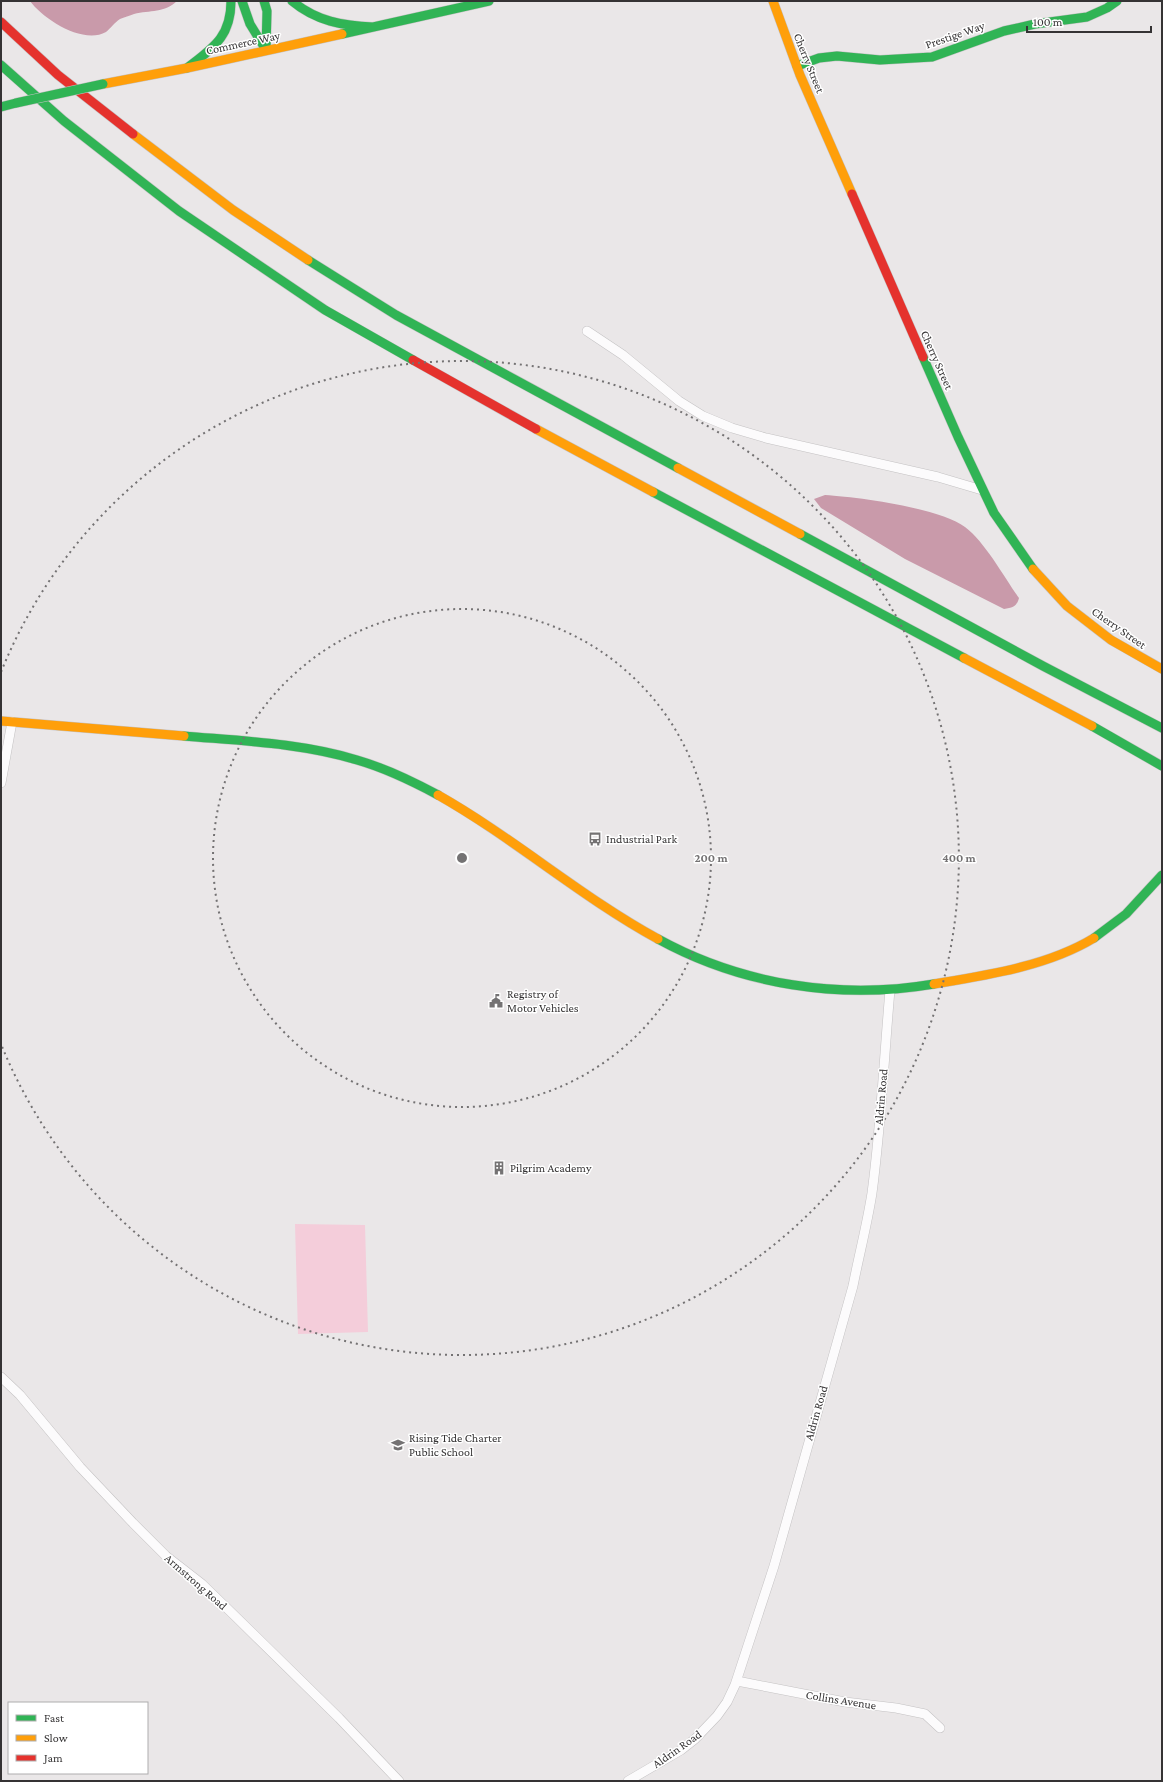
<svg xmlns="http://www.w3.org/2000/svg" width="1163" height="1782" font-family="'Crimson Pro',serif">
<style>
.green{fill:#f4cdda}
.water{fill:#c99aaa}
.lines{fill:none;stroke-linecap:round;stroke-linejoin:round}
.street-casing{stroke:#c4c2c3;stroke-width:10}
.fast-casing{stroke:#c4c2c3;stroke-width:10}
.slow-casing{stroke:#c4c2c3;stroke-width:10}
.jam-casing{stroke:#c4c2c3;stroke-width:10}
.street{stroke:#fcfbfc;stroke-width:9}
.fast{stroke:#30b455;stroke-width:9}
.slow{stroke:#ff9f0a;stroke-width:9}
.jam{stroke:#e5322d;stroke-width:9}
.fast-bridge-casing{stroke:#c4c2c3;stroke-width:10;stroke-linecap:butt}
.fast-bridge{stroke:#30b455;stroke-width:9}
.ring{fill:none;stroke:#747273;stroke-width:2;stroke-dasharray:2 4}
.labels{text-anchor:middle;stroke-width:3;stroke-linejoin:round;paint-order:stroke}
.street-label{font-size:12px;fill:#353334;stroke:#fff}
.poi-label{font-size:12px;fill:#353334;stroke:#fff;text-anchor:start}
.centre{fill:#747273;stroke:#fff;stroke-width:2}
.ring-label{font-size:12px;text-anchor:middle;font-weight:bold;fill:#747273;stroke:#fff;stroke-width:3;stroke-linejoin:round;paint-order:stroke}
</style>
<rect width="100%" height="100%" fill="#eae7e8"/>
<path class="green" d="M295,1224l70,1 3,107 -70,2z"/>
<path class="water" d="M30,1h147c-12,12 -27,9 -43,13 -4,2 -10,3 -14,5 -6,4 -9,9 -14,13 -23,13 -63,-13 -76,-31z
M825,495c33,2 115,13 140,32 20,15 39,50 54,71 -2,8 -6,10 -15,11l-99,-50 -84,-51 -7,-9z"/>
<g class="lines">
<g class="street-casing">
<path id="street" d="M587,331l36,24 56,46 24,15 29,12 34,10 172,39 44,13
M1,783l11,-61
M1,1377l19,18 60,72 53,56 33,33 36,28 35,34 102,100 60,63
M737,1681l108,21 51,6 29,6 15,14
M628,1781l53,-31 14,-11 22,-23 10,-14 8,-17 39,-119 79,-280c6,-31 14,-61 19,-93 9,-67 12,-135 18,-203"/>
</g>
<g class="fast-casing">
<path id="fast" d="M242,1l8,23 16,26
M264,1l3,10 -1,39
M292,1c24,20 51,25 81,26
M342,34l147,-33
M1,65l63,56 115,90 146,99 88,50
M797,66l22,-8 18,-2 43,4 52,-3 72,-26 31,-7 52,-7 20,-9 10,-7
M187,68c26,-20 44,-31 44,-67
M1,107l15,-4
M308,260l88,55 282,153
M923,357l35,80 36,76 39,56
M653,492l311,166
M800,534l243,132 119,62
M1092,726l70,40
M184,736c58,5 117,7 173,24 28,8 55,21 81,35
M1094,938l32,-24 36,-39
M658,939c84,46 182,61 276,45"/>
</g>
<g class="slow-casing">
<path id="slow" d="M773,1l27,74 52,119
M103,84l84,-16 155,-34
M133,134l100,76 75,50
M536,429l117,63
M678,468l122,66
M1033,569l34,37 44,34 51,29
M964,658l128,68
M1,721l183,15
M438,795c76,43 143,102 220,144
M934,984c54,-9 114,-18 160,-46"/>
</g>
<g class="jam-casing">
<path id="jam" d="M1,22l57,53 75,59
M852,194l71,163
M413,360l123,69"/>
</g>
<use href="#street" class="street"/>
<use href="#fast" class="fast"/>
<use href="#slow" class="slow"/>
<use href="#jam" class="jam"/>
<g class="fast-bridge-casing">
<path id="fast-bridge" d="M16,103l87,-19"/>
</g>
<use href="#fast-bridge" class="fast-bridge"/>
</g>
<g class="ring">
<circle cx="462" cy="858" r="249"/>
<path d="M1 672A497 497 0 1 1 1 1044"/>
</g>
<defs>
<g id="bus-bare" transform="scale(1.08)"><path d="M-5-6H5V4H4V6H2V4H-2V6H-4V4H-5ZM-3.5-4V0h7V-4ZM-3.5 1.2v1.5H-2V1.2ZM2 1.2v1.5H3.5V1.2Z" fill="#747273" stroke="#fff" stroke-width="2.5" paint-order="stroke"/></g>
<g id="civic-bare" transform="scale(1.08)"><path d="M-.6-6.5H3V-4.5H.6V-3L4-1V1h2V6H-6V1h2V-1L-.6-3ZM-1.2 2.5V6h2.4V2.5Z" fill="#747273" stroke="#fff" stroke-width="2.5" paint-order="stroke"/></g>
<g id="building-bare" transform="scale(1.08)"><path d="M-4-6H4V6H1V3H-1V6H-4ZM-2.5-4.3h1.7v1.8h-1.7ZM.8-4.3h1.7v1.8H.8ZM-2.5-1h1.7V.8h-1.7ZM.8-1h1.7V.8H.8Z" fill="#747273" stroke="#fff" stroke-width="2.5" paint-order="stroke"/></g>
<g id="school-bare" transform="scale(1.08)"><path d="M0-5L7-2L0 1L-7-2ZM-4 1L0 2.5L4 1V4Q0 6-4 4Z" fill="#747273" stroke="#fff" stroke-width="2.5" paint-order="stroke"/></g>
</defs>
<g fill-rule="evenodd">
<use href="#bus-bare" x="595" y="839"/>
<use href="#civic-bare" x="496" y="1001"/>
<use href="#building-bare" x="499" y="1168"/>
<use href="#school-bare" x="398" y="1445"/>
</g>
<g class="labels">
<g class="street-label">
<text transform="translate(955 35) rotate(-19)" y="4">Prestige Way</text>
<text transform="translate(243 43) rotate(-12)" y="4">Commerce Way</text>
<text transform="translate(809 63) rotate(68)" y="4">Cherry Street</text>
<text transform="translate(937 360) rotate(66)" y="4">Cherry Street</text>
<text transform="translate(1119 628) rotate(35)" y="4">Cherry Street</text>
<text transform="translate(881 1097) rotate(-85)" y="4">Aldrin Road</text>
<text transform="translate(816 1413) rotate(-74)" y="4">Aldrin Road</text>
<text transform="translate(196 1582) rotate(41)" y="4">Armstrong Road</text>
<text transform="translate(841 1700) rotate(9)" y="4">Collins Avenue</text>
<text transform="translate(677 1749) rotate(-35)" y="4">Aldrin Road</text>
</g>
<g class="poi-label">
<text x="606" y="843">Industrial Park</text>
<text x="507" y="998">Registry of<tspan x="507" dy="14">Motor Vehicles</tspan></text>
<text x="510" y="1172">Pilgrim Academy</text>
<text x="409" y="1442">Rising Tide Charter<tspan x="409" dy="14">Public School</tspan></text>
</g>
</g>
<circle cx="462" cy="858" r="6" class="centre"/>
<g class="ring-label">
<text x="711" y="862">200 m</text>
<text x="959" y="862">400 m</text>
</g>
<rect width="1163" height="1782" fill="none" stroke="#353334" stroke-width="4"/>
<rect x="8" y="1702" width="140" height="72" fill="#ffffff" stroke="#aeadae"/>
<rect x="16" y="1715" width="20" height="6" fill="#30b455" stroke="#aeadae"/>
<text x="44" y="1722" font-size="12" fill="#353334">Fast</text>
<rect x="16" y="1735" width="20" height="6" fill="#ff9f0a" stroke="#aeadae"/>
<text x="44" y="1742" font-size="12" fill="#353334">Slow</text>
<rect x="16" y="1755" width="20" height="6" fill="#e5322d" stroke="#aeadae"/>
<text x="44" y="1762" font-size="12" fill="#353334">Jam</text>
<path d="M1027 26v6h124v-6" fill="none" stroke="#353334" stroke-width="2"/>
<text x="1033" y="26" font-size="12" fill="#353334" stroke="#ffffff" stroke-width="3" paint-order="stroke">100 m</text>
</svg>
